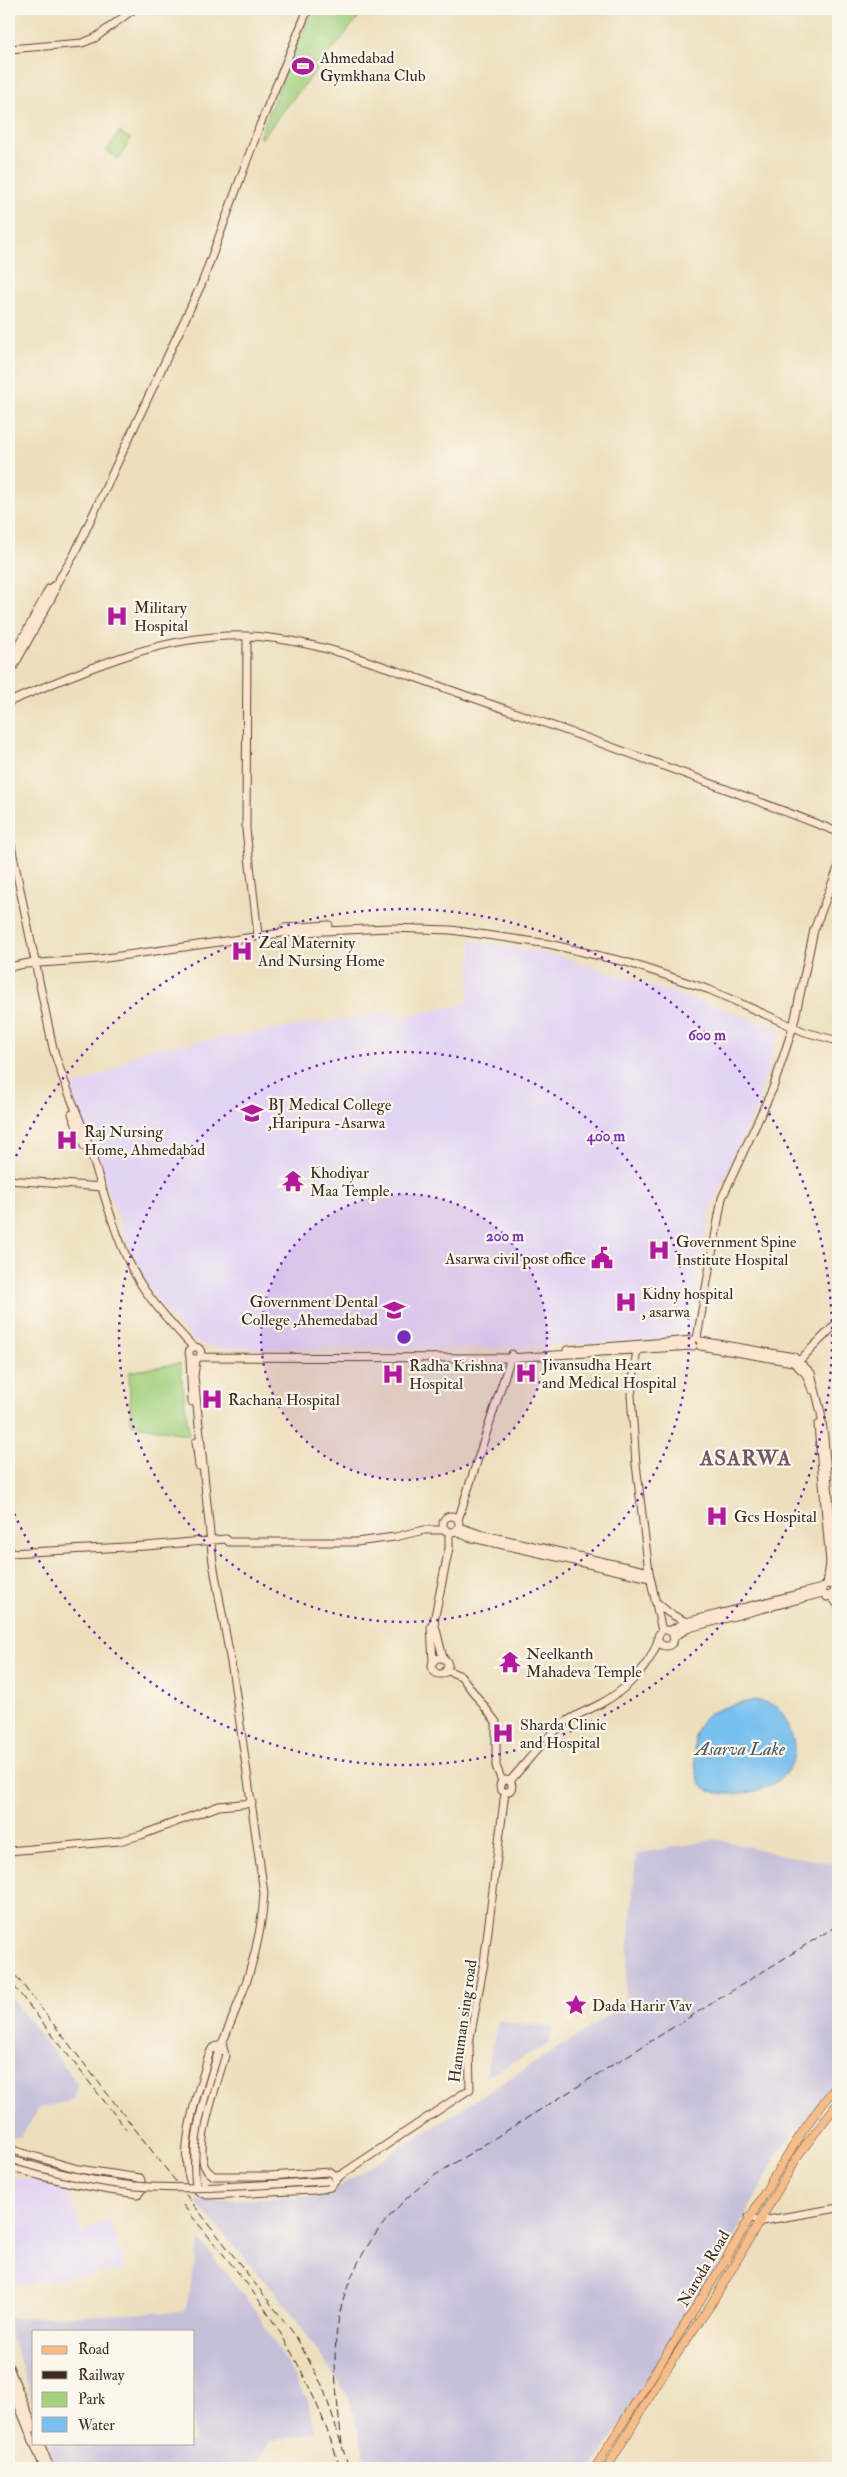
<svg xmlns="http://www.w3.org/2000/svg" width="847" height="2477" font-family="'IM FELL Double Pica',serif">
<style>
.built{fill:#e2d4f3}
.industrial{fill:#c5c0da}
.green{fill:#a3d17f;stroke:#6f7e4e}
.water{fill:#77c0ef;stroke:#597586}
.lines{fill:none;stroke-linecap:round;stroke-linejoin:round}
.secondary-casing{stroke:#564536;stroke-width:9}
.primary-casing{stroke:#564536;stroke-width:9}
.secondary{stroke:#fce5cf;stroke-width:7}
.primary{stroke:#f7bd88;stroke-width:8}
.rail{stroke:#3b2a1e;stroke-width:1;stroke-dasharray:8 4;stroke-linecap:butt}
.secondary-bridge-casing{stroke:#564536;stroke-width:9;stroke-linecap:butt}
.secondary-bridge{stroke:#fce5cf;stroke-width:7}
.ring{fill:none;stroke:#7b2cbf;stroke-width:2.5;stroke-dasharray:2.5 5}
.labels{text-anchor:middle;stroke-width:4.5;stroke-linejoin:round;paint-order:stroke}
.poi-label{font-size:16px;fill:#3b2a1e;stroke:#fbf7ec;text-anchor:start}
.street-label{font-size:16px;fill:#3b2a1e;stroke:#fbf7ec}
.water-label{font-size:18px;font-style:italic;fill:#4d575d;stroke:#fbf7ec}
.district-label{font-size:21px;font-weight:bold;letter-spacing:1px;fill:#735768;stroke:#fbf7ec}
.centre{fill:#7b2cbf;stroke:#fbf7ec;stroke-width:2.5}
.ring-label{font-size:15px;text-anchor:middle;font-weight:bold;fill:#7b2cbf;stroke:#fbf7ec;stroke-width:4.5;stroke-linejoin:round;paint-order:stroke}
</style>
<rect width="100%" height="100%" fill="#fbf7ec"/>
<filter id="ink" filterUnits="userSpaceOnUse"><feTurbulence type="fractalNoise" baseFrequency=".02" numOctaves="2"/><feDisplacementMap in="SourceGraphic" scale="10" xChannelSelector="R" yChannelSelector="G"/><feConvolveMatrix kernelMatrix="1 2 1 2 8 2 1 2 1" color-interpolation-filters="sRGB"/></filter>
<filter id="wash" filterUnits="userSpaceOnUse"><feTurbulence type="fractalNoise" baseFrequency=".0096" numOctaves="4" result="noise"/><feDisplacementMap in="SourceGraphic" scale="20" xChannelSelector="R" yChannelSelector="G"/><feGaussianBlur stdDeviation="1.12" result="paint"/><feColorMatrix in="noise" values="0 0 0 0 0 0 0 0 0 0 0 0 0 0 0 0 0 1.4 0 .05"/><feComposite in="paint" operator="in"/></filter>
<g filter="url(#wash)">
<rect width="100%" height="100%" fill="#eddfbc"/>
<path class="built" d="M472,940l87,16 222,72 -25,80 -45,99 -20,119 -8,8 -22,6 -161,8h-284l-21,-6 -30,-31 -23,-31 -71,-189 1,-4 40,-16 30,-21 256,-39 2,6 66,-13 3,-7z
M9,2176l60,13 12,42 29,-12 15,51 -116,17z"/>
<path class="industrial" d="M717,1839l61,15 60,10v218l-59,69 -82,158 -105,159h-224l-19,-70 -59,-88 -95,-109 115,-5 20,-4 294,-186 12,-152z
M9,1994l68,89 -3,17 -35,8 -18,29 -12,1z
M498,2021l55,6 -3,16 -65,34z
M200,2240l58,74 50,87 7,31 -47,10 -13,26h-200l-8,-25h147v-112h-160v73l-25,-75v-11l176,-6z"/>
<path class="green" d="M314,9h51l-104,130 -2,-2 46,-112z
M119,132l12,7 -12,20 -12,-8z
M180,1363l9,72 -58,-11 -2,-52z"/>
<path class="water" d="M755,1700c6,2 17,3 22,7 5,4 11,16 13,23 17,43 -22,64 -59,64 -8,0 -19,-1 -26,-6 -8,-6 -9,-19 -10,-28 -6,-50 22,-51 60,-60z"/>
</g>
<g filter="url(#ink)">
<g class="lines">
<g class="secondary-casing">
<path id="secondary" d="M9,49l73,-6 13,-5 39,-29
M247,636l-1,194 12,105
M9,664l40,-75 7,-5
M9,675l45,-82 2,-9 18,-29 128,-272 58,-158 48,-116
M9,702c74,-32 157,-69 239,-66 74,3 158,39 228,63 121,42 242,86 362,133
M9,836l44,212c8,28 20,54 30,81 18,49 31,114 59,157 14,22 33,41 51,61
M284,928l45,-3
M25,964l74,-5 183,-26 107,-5 62,2 98,14 77,18 84,28 95,42 33,9
M9,967l20,-4
M72,1114l12,32
M9,1180l93,7
M697,1338l25,-140 51,-110 20,-61 21,-97 24,-62
M701,1341l93,16 17,16 10,40 3,25 10,117 -2,29
M700,1346l93,16 13,12 6,16
M189 1353a6 6 0 1 1 12 0a6 6 0 1 1-12 0Z
M637,1349l-6,46 5,69 13,108 13,59
M567,1350l125,-10
M201,1357l309,1 183,-12
M190,1358l2,44
M196,1360l-2,16 19,187 20,111 31,219c-3,60 -23,106 -46,160
M798,1362l40,-40
M818,1425l12,138 -3,21
M196,1442l3,24
M443 1524a8 8 0 1 1 16 0a8 8 0 1 1-16 0Z
M458,1520l54,-166
M459,1527l21,7 169,38
M456,1531l12,6 182,41
M9,1553l137,-7 80,-7 3,3h127l39,-5 29,-7h22
M831,1596l7,9
M655,1601l14,12 17,9
M658 1638a8 8 0 1 1 16 0a8 8 0 1 1-16 0Z
M669,1631l17,-9 136,-34 5,-4 7,1 1,7 -8,5 -4,-4 -1,-5
M673,1637l16,-9 134,-35
M443,1658l-9,-37 15,-73v-16
M432 1666a8 8 0 1 1 16 0a8 8 0 1 1-16 0Z
M433,1661l-2,-34 3,-6
M446,1670l15,6 35,46v44l6,15
M500 1786a6 6 0 1 1 12 0a6 6 0 1 1-12 0Z
M510,1781c17,-19 33,-41 53,-57 11,-9 24,-13 37,-20 25,-13 50,-37 58,-64
M9,1851l110,-10 22,-6 78,-29 33,-3
M222,2043l3,12c-6,23 -28,84 -22,106 1,7 6,12 11,15h55l61,-4 9,5 -9,10 -15,3 -108,5c-39,-9 -12,-95 -4,-120 3,-7 4,-20 9,-26 3,-2 7,-4 10,-6z
M9,2149l69,20 62,9 3,10 -5,6c-45,-5 -86,-14 -129,-27
M335,2179l135,-90 -1,-46 15,-80 21,-171
M749,2217l13,4 76,-13
M9,2367l25,61
M9,2382l35,86
M40,2443l10,25"/>
</g>
<g class="primary-casing">
<path id="primary" d="M595,2468c40,-66 82,-130 123,-196 39,-64 72,-130 120,-188
M607,2468l59,-98 46,-67 87,-149 39,-51"/>
</g>
<use href="#secondary" class="secondary"/>
<use href="#primary" class="primary"/>
<path class="rail" d="M9,1967l286,368 28,52 26,81
M13,1985l113,144
M183,2205c22,28 46,55 67,83 41,55 70,115 90,180
M342,2444c-4,-35 -9,-71 -6,-106 6,-68 48,-129 104,-166l398,-247"/>
<g class="secondary-bridge-casing">
<path id="secondary-bridge" d="M9,2159c41,12 82,23 126,27 64,5 129,-2 193,-5
M196,2187c-6,-50 8,-87 22,-134"/>
</g>
<use href="#secondary-bridge" class="secondary-bridge"/>
</g>
</g>
<circle cx="404" cy="1337" r="143" fill="#7b2cbf" fill-opacity=".12"/>
<g class="ring">
<circle cx="404" cy="1337" r="143"/>
<circle cx="404" cy="1337" r="285"/>
<path d="M10 1170A428 428 0 1 1 10 1504"/>
</g>
<defs>
<g id="stadium-bare" transform="scale(1.725)"><path d="M0-5a6.5 5 0 1 0 0 10a6.5 5 0 1 0 0-10ZM-3.5-1.8h7v3.6h-7Z" fill="#b5179e" stroke="#fbf7ec" stroke-width="2.5" paint-order="stroke"/></g>
<g id="hospital-bare" transform="scale(1.725)"><path d="M-5-5h3v3.5h4V-5h3V5h-3V1.5h-4V5h-3Z" fill="#b5179e" stroke="#fbf7ec" stroke-width="2.5" paint-order="stroke"/></g>
<g id="university-bare" transform="scale(1.725)"><path d="M0-5L7-2L0 1L-7-2ZM-4 1L0 2.5L4 1V4Q0 6-4 4Z" fill="#b5179e" stroke="#fbf7ec" stroke-width="2.5" paint-order="stroke"/></g>
<g id="temple-bare" transform="scale(1.725)"><path d="M0-6L5-2H3V0L6.5 2.5H4V6H1.5V3h-3V6H-4V2.5H-6.5L-3 0V-2H-5Z" fill="#b5179e" stroke="#fbf7ec" stroke-width="2.5" paint-order="stroke"/></g>
<g id="civic-bare" transform="scale(1.725)"><path d="M-.6-6.5H3V-4.5H.6V-3L4-1V1h2V6H-6V1h2V-1L-.6-3ZM-1.2 2.5V6h2.4V2.5Z" fill="#b5179e" stroke="#fbf7ec" stroke-width="2.5" paint-order="stroke"/></g>
<g id="sight-bare" transform="scale(1.725)"><path d="M0-6L1.8-2.2L6-1.7L2.9 1.2L3.7 5.4L0 3.3L-3.7 5.4L-2.9 1.2L-6-1.7L-1.8-2.2Z" fill="#b5179e" stroke="#fbf7ec" stroke-width="2.5" paint-order="stroke"/></g>
</defs>
<g fill-rule="evenodd">
<use href="#stadium-bare" x="303" y="66"/>
<use href="#hospital-bare" x="117" y="616"/>
<use href="#hospital-bare" x="242" y="951"/>
<use href="#university-bare" x="252" y="1113"/>
<use href="#hospital-bare" x="67" y="1140"/>
<use href="#temple-bare" x="293" y="1181"/>
<use href="#hospital-bare" x="659" y="1250"/>
<use href="#civic-bare" x="602" y="1258"/>
<use href="#hospital-bare" x="626" y="1302"/>
<use href="#university-bare" x="394" y="1310"/>
<use href="#hospital-bare" x="526" y="1373"/>
<use href="#hospital-bare" x="393" y="1374"/>
<use href="#hospital-bare" x="212" y="1399"/>
<use href="#hospital-bare" x="717" y="1516"/>
<use href="#temple-bare" x="510" y="1662"/>
<use href="#hospital-bare" x="503" y="1733"/>
<use href="#sight-bare" x="576" y="2005"/>
</g>
<g class="labels">
<g class="poi-label">
<text x="320" y="63">Ahmedabad<tspan x="320" dy="18">Gymkhana Club</tspan></text>
<text x="134" y="613">Military<tspan x="134" dy="18">Hospital</tspan></text>
<text x="258" y="948">Zeal Maternity<tspan x="258" dy="18">And Nursing Home</tspan></text>
<text x="268" y="1110">BJ Medical College<tspan x="268" dy="18">,Haripura -Asarwa</tspan></text>
<text x="84" y="1137">Raj Nursing<tspan x="84" dy="18">Home, Ahmedabad</tspan></text>
<text x="310" y="1178">Khodiyar<tspan x="310" dy="18">Maa Temple</tspan></text>
<text x="676" y="1247">Government Spine<tspan x="676" dy="18">Institute Hospital</tspan></text>
<text x="586" y="1264" text-anchor="end">Asarwa civil post office</text>
<text x="642" y="1299">Kidny hospital<tspan x="642" dy="18">, asarwa</tspan></text>
<text x="378" y="1307" text-anchor="end">Government Dental<tspan x="378" dy="18">College ,Ahemedabad</tspan></text>
<text x="542" y="1370">Jivansudha Heart<tspan x="542" dy="18">and Medical Hospital</tspan></text>
<text x="409" y="1371">Radha Krishna<tspan x="409" dy="18">Hospital</tspan></text>
<text x="228" y="1405">Rachana Hospital</text>
<text x="734" y="1522">Gcs Hospital</text>
<text x="526" y="1659">Neelkanth<tspan x="526" dy="18">Mahadeva Temple</tspan></text>
<text x="520" y="1730">Sharda Clinic<tspan x="520" dy="18">and Hospital</tspan></text>
<text x="592" y="2011">Dada Harir Vav</text>
</g>
<g class="street-label">
<text transform="translate(462 2021) rotate(-82)" y="6">Hanuman sing road</text>
<text transform="translate(703 2268) rotate(-59)" y="6">Naroda Road</text>
</g>
<g class="water-label">
<text x="740" y="1755">Asarva Lake</text>
</g>
<g class="district-label">
<text x="746" y="1465">ASARWA</text>
</g>
</g>
<circle cx="404" cy="1337" r="8" class="centre"/>
<g class="ring-label">
<text x="707" y="1040">600 m</text>
<text x="606" y="1141">400 m</text>
<text x="505" y="1241">200 m</text>
</g>
<rect width="847" height="2477" fill="none" stroke="#fbf7ec" stroke-width="30"/>
<rect x="32" y="2330" width="162" height="115" fill="#fbf7ec" stroke="#aea59a"/>
<rect x="42" y="2346" width="25" height="8" fill="#f7bd88" stroke="#aea59a"/>
<text x="78" y="2354" font-size="15" fill="#3b2a1e">Road</text>
<rect x="42" y="2371" width="25" height="8" fill="#3b2a1e" stroke="#aea59a"/>
<text x="78" y="2380" font-size="15" fill="#3b2a1e">Railway</text>
<rect x="42" y="2392" width="25" height="15" fill="#a3d17f" stroke="#aea59a"/>
<text x="78" y="2404" font-size="15" fill="#3b2a1e">Park</text>
<rect x="42" y="2417" width="25" height="15" fill="#77c0ef" stroke="#aea59a"/>
<text x="78" y="2430" font-size="15" fill="#3b2a1e">Water</text>
</svg>
